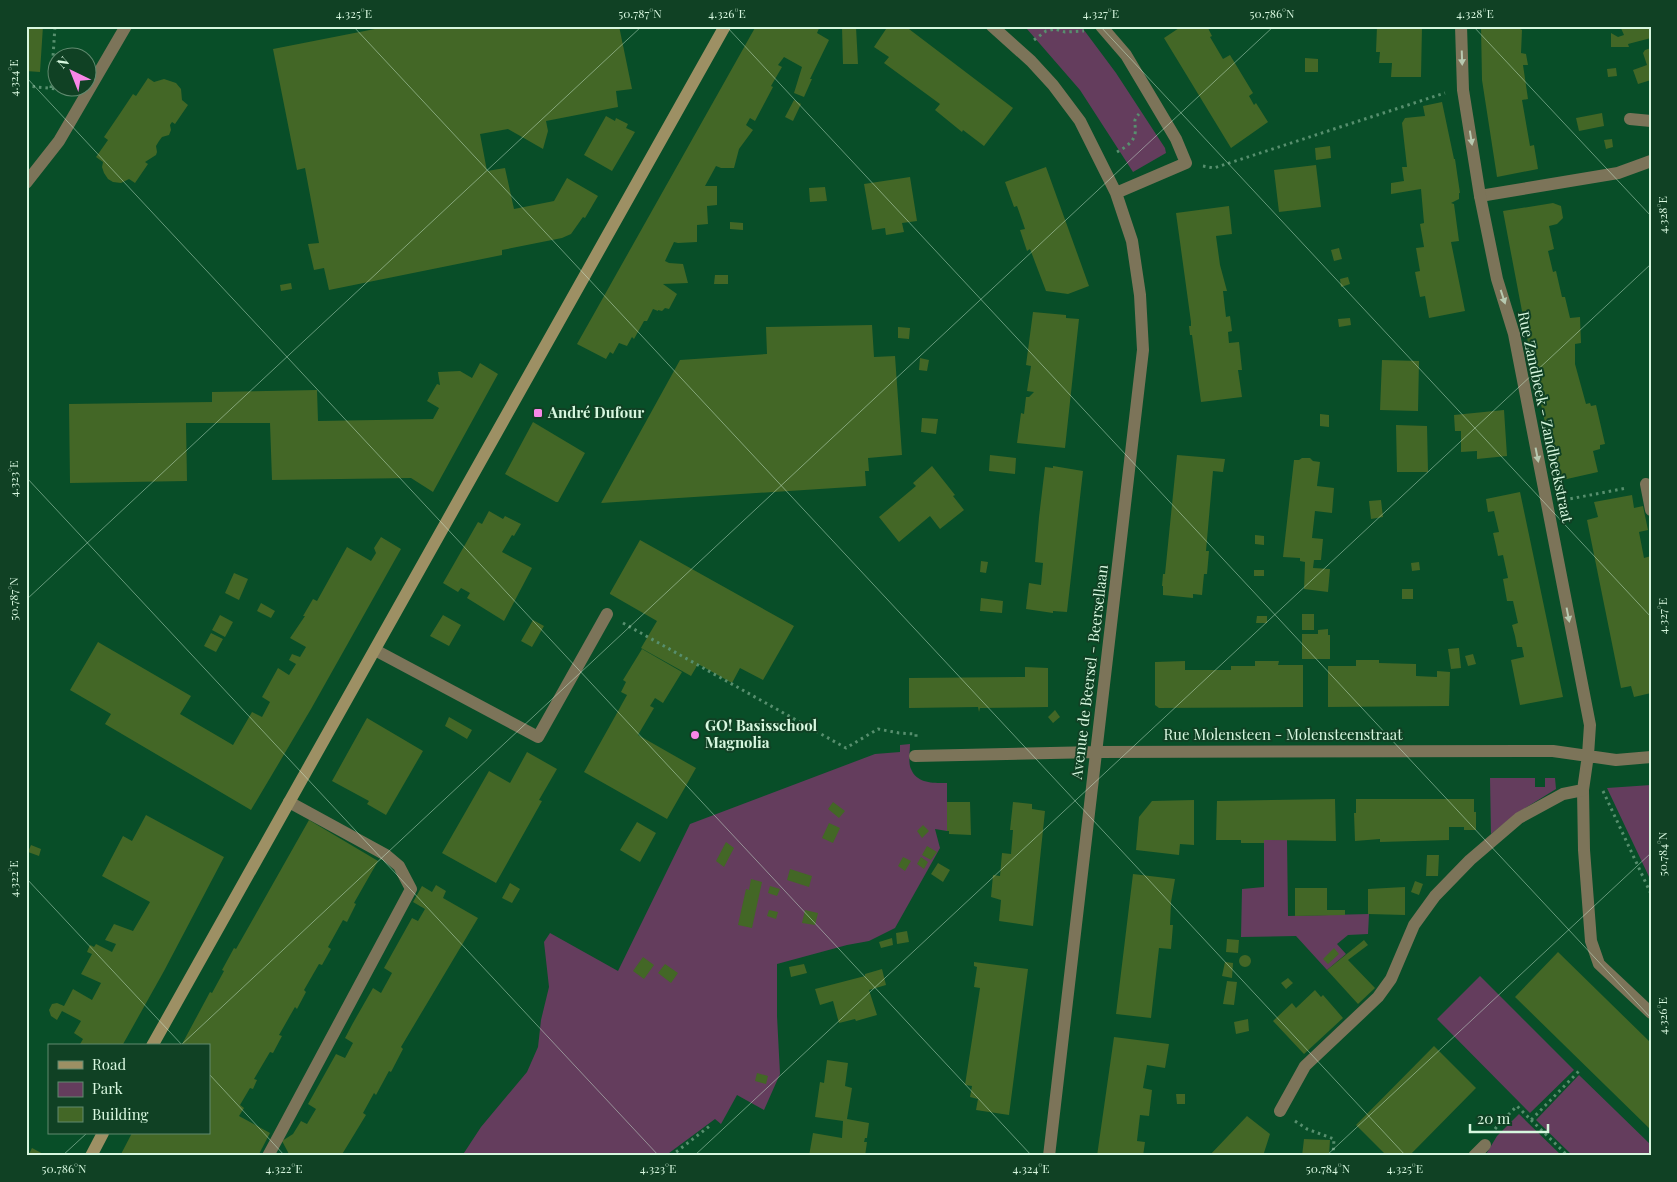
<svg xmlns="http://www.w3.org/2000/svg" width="1677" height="1182" font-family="'Playfair Display',serif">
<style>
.green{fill:#643d5d}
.building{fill:#436726}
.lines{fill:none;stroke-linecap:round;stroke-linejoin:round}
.path{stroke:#578f6e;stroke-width:3;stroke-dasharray:2.5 4;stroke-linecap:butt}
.service{stroke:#7c7459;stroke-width:12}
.pedestrian{stroke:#7c7459;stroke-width:12}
.minor{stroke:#7c7459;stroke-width:12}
.secondary{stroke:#9d9064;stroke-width:12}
.oneway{fill:#b7c9b0}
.ticks{fill:none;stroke:#d7f7df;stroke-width:1;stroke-opacity:0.45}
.poi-dot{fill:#f987e8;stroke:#104124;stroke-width:2}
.labels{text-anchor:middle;stroke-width:4;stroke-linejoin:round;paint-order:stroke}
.poi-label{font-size:15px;font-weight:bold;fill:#d7f7df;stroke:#104124;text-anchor:start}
.street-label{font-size:15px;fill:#d7f7df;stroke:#104124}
.neatline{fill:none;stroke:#d7f7df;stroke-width:2}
.ticks-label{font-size:12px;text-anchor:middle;fill:#d7f7df}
</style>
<rect width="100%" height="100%" fill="#084e28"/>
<path class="green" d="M1027,26h54l35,47 49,75 1,5 -33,19 -53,-82 -53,-61z
M910,744c0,7 -2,19 1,25 6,15 23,14 36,14v48l-12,-2 5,19 -45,80 -26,13 -22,4 -70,19v52l3,58 -16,36 -27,-15 -16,29 -6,-5 -50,37h-203l19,-29 46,-55 11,-25 3,-27 8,-33 -5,-45 6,-9 68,38 72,-147 185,-70 25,-2v-7z
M1490,778h45v9h10v-9h10l1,11 -39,24 -26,21z
M1651,785v96l-44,-93z
M1264,840h23l1,76 81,-2 -1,20 -20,1 -11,9 9,10 -19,16 -31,-34 -55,1 1,-48 22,-2z
M1480,976l94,94 -44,43 -93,-94z
M1579,1075l72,70v7l-3,4h-75l-37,-36z
M1519,1114l43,42h-77l12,-20z"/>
<path class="building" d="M26,26h17l-3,46 -14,-1z
M390,26h229l13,63 -16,2 2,16 -72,14 2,10 -5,18 -35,-20 -28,5 7,37 18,-3 9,41 40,-8 13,-23 31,18 -13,22 -2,-1 -12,17 -9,4 -60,12v5l-173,35 -5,-22 -10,2 -6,-26 11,-1 -14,-75 -8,2 -24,-121z
M756,26h64l-3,7 12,7 -19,39h2l-8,18 -10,-4 8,-26 -18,-10 -6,8 4,2 -11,19 2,1 -18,34 -5,-3 -4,7 7,5 -14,19 -5,19h-13l-5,-2 -11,20h12v19l-10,1 1,18 -11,1v17l-19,1 -4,-1 -9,19 4,2 14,1 5,19 -25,1 14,10 -8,15 -4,-1 -3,3 -4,-1v1l-5,-2 -6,12h-3l-10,18 -2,-2 -5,9 -8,-3 -6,11 -3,-2 -4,7 -29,-15z
M888,26h17l108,82 -29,38 -21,-16 -1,2 -27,-22 5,-6 -56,-41 5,-6 -15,-10z
M1182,26h25l5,10 -2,1 13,22 7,-4 23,38 -4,3 5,9 2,-2 12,19 -37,26 -67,-110z
M1377,26h45l-1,51h-30l1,-14h-13l1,-11h-4z
M1481,26h39v3l2,1 -1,23 5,1 2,11h-5l5,34 -6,1 8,46 4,-1 4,24 -41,8 -15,-97z
M1620,26h31v12l-23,6 1,3h-18v-14l7,4 6,-2z
M842,27h14l2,37h-15z
M1651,48v32l-13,4 -5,-14 14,-5 -4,-12 2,-3z
M1305,58l13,1v13h-13z
M1616,68l1,8 -9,1 -1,-8z
M148,78l6,4 10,-3 12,4 5,6 1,11 6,5 -13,19 -3,-2 -2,3 1,5 -2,5 -7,2 -3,4 -3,5 1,6 -1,3 -11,7 3,2 -13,19 -6,-4 -8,4 -8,-1 -5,-3 -4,-6 -2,-6 1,-5 -7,-5 12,-17 -4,-3 15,-22 14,-21 3,2z
M794,100l7,4 -8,17 -8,-4z
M1442,102l12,57h1l5,34h-1v6l-8,4 3,1 5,37 -8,1 14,69 -36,7 -4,-22 -5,1 -5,-25 5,-1 -4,-23 8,-1 -4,-23 4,-1 -3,-34 -30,5v-11l13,-2 -2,-14h5l-5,-44 3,-5 20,-2 -2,-10z
M1602,113l2,13 -25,5 -3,-13z
M606,116l9,5 1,-3 12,6 -2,4 9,4 -23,39 -28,-16z
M1612,139l1,8 -7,2 -2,-9z
M1330,146l1,12 -15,2 -1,-12z
M1316,165l5,42 -42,5 -5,-42z
M1046,167l43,119 -21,8 -22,-3 -16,-42 -3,2 -7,-21 5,-1 -2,-6 -6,-17 -3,1 -9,-25z
M910,177l7,44 -15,2 2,9 -18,3 -1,-7 -13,2 -8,-46z
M825,187l2,14 -17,1 -1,-14z
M1553,203l8,3 2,12 -6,6 -8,2 5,23 -6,2 5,21 3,-1 6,26h3l5,21 10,-1 1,26 -6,1v20l11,40 4,-1 1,3 5,-1 9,39 -5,1v4l-7,2 5,21 -40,9 -26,-117 -29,-153z
M1229,206l3,28 -16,2 4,29 7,26h-4l3,26 4,-1 2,15 -4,1 1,11 10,-1 3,28h-4l4,27 -41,5 -9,-67h-2l-1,-9h2v-4l-15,-109z
M730,222l13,1v7l-13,-1z
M1339,248l3,11 -8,2 -3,-11z
M715,275h13v9h-14z
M1348,277l2,7 -9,3 -1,-8z
M291,283l1,6 -11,2 -1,-6z
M1033,312l33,3v3l13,1 -14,129 -48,-5 4,-30 3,1 2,-17h3l5,-5 -7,-1 4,-25 -5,-1z
M1350,318l1,7 -12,2 -1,-8z
M872,325l2,32 21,-1 7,99 -34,3 1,13h-4l1,15 -265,17 79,-143 87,-6 -1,-27z
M898,327l12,1 -1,11 -11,-1z
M920,358l9,2 -2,11 -8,-1z
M1382,360l37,1 -1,50 -38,-1z
M480,363l18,11 -65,118 -22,-14 -139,2 -2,-57h-84l1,58 -117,2 -1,-79 143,-2v-10l105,-2 1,31 115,-2 6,-11 -12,-7 10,-17 3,1 -2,-13 22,-1 12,7z
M1504,410l3,46 -30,3v-8l-16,1v-21h-6l-1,-16z
M1320,414l9,1v12l-9,-1z
M922,418l16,1 -2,15 -15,-2z
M533,422l52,31 -27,49h-2l-51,-28z
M1396,425l31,1 1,46h-31z
M990,455l26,3 -1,16 -26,-3z
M1177,455l48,4 -2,13 -10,-1 -7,80h3l-2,23h-3l-2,21 -9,-1v4l-30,-3v-9h-1l1,-12h2z
M1302,458h8l3,3 7,1 -3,24 17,2 -2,25 -17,-2 -3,27 11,1 -2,21h-7l-1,8 17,1 -2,23 -24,-3 1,-27 -5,-1v-3l-17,-1 11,-97h5z
M932,466l23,29 -2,1 11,14 -24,19 -10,-13 -31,26 -20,-25 37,-31 -3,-3z
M1053,466l30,5 -16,141 -14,-1v2l-27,-4 3,-26 12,2 2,-22 -8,-1 4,-45 6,-50 8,1z
M1520,492l43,205 -43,8 -9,-45 13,-3 -2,-10h-5l-2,-11 -3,-11 6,-2 -5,-22h-6l-4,-22 5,-1 -5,-23 -5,1 -2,-10 -3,-13 6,-1 -5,-21 -6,1 -2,-13z
M1632,495l2,13 9,-2 5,24 -9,2 5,26 7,-2v26h-2l2,7v104l-17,4 -3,-11 -10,2 -34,-168 11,-3 -4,-15z
M1381,500l2,17 -12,2 -2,-18z
M489,511l14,8 2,-3 16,8 -7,12 -2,-1 -10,17 30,16 -28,53 -37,-23 3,-5 -9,-5 -3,4 -15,-9 35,-61 4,2z
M1255,535l9,1v9l-9,-1z
M381,537l20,12 -90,160 -60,101 -146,-86 6,-10 -41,-24 28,-48 93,54 -11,18 53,31 19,-33 10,5 8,-15 -8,-5 16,-29 11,7 7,-11 -7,-4 3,-6 8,3 6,-10 -16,-9 15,-22h-2l10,-17 4,2 30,-54 24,14 5,-8 -2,-5z
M640,540l154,86 -31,54 -23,-12 -8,15 -34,-19 -7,12 -50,-28 16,-27 -47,-27v-1z
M981,561l7,1 -2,11 -6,-1z
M1419,562l1,8 -8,1 -1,-8z
M1254,570h10v6h-10z
M234,573l14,6 -9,21 -14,-7z
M1402,589h11v10h-11z
M981,598l22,3 -1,12 -22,-2z
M261,603l14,8 -4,7 -14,-7z
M1302,614h12v16h-12z
M220,615l13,7 -8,15 -13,-7z
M443,615l18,10 -12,21 -19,-10z
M1257,616h10v7h-11z
M533,620l11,6 -12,21 -11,-6z
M1328,629v6h2v24h-28v-25h16v-4z
M211,633l12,6 -7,13 -12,-6z
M1459,648l2,20 -10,1 -3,-20z
M642,649l40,23 -19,31 -8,-5 -5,8 4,2 -16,27 58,33 -29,51 -83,-47 43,-77 -6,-3 5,-10 -3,-2z
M1473,654l3,10 -8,2 -3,-10z
M1356,660h23v3l37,1v12l21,1v-6l13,1 -1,34 -121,1v-41h28z
M1185,661v9h46v-4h24v-5h24l-1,4h25v42l-144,1 -4,-3v-43z
M1025,667l23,1v39l-68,1 -1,4 -1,-5 -69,1v-30l116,-1z
M1055,710l5,7 -7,6 -5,-6z
M449,717l23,13 -5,9 -22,-13z
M367,718l56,33 -37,64 -19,-11 2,-3 -37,-20z
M527,752l30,17 -18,31 3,1 -46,82 -54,-30 47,-82 21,12z
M1335,799l1,42 -72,-1v3h-23v-3h-25l1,-39z
M1356,799h118v13h2v18h-12v-3h-15v13l-69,2v-3l-25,2 -1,-28h2z
M1194,800v45l-14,-1 -1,11 -43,-5 3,-33 13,-16z
M833,802l12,9 -6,7 -11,-9z
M947,802h23l1,33 -22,-1v-3h-2z
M1013,802l19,2v5l13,2 -12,115 -34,-5 2,-21 -10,-3 2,-22 7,1 2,-23 9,1 2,-24h-3z
M146,815l78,42 -60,114 -42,75h-43l4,-7 -9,-6 7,-12 -19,-10 -5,9 -6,-4 -2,-6 3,-6 5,-1 7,3 9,-17 19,11 9,-17 -20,-9 11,-20 -5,-2 3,-7 4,2 2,-3 16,8 4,-8 -11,-4 9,-16 19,7 17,-29 -48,-26 21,-40 9,5z
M309,820l69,41 -24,42 2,1 -9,18 -4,-2 -15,27 3,2 -9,16 -3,-1 -15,26 2,2 -9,17 -2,-2 -16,28 3,1 -9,17 -3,-1 -16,27 3,1 -4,9 -3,-1 -10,17 4,3 -5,8 31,17 -12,23h-138l12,-23h77v-87h-28l29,-54 2,1 12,-22 -2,-1 12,-22 2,1z
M637,822l19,11 -16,29 -20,-12z
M829,823l11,5 -7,15 -11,-5z
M923,825l6,6 -7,7 -5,-7z
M726,842l8,6 -10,19 -8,-6z
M31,845l10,4 -2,7 -11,-4z
M927,846l10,6 -6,8 -9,-5z
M1427,855h12l-1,21h-12z
M903,857l8,4 -6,10 -7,-5z
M921,857l7,5 -4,7 -7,-5z
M938,863l12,7 -7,12 -12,-8z
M790,869l22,7 -3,11 -22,-7z
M1133,874l42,5 -4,23 -1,23h3l-2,24 -12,-1 -8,70 -35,-4z
M751,879l11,3 -10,46 -14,-3 8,-36 3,1z
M1415,881l8,3 -4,11 -8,-3z
M510,883l10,6 -8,14 -10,-5z
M436,885l10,6 -3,7 35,20 -77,129 2,2 -12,23 -2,-1 -13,24 -2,-2 -11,20 3,2 -25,41h-51l-8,-15 11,-7 8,-13 6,3 9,-15 -8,-5 28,-50 9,4 8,-15 -8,-5 8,-15 20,-35 8,5 11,-20 -8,-5 28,-50 6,3 7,-12 -12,-7 9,-16 10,6z
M770,886l10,3 -3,7 -9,-3z
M1405,887v28l-37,-1v-25z
M1295,888h32v22h18v5l-50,1z
M769,910l9,2 -2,7 -9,-3z
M805,910l13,3 -3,12 -13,-2z
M907,931l2,11 -12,2 -1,-11z
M892,938l1,7 -12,3 -2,-6z
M1227,939l12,1 -1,13 -12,-1z
M1364,940l4,5 -20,15 27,28 -17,16 -31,-34z
M1334,948l5,6 -11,10 -5,-5z
M1558,952l93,91v87l-136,-133z
M1239 961a6 6 0 1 1 12 0a6 6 0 1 1-12 0Z
M643,957l11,8 -10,14 -11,-8z
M974,962l54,7 -19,146 -33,-5 2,-11 -8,-2 2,-11 -7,-1 15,-97 -6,-1 3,-20 -3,-1z
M1225,962l8,1 -1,15 -10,-2z
M665,964l13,9 -7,10 -13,-10z
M804,964l3,9 -16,4 -2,-10z
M882,969l4,16 -17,5 8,25 -21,6 -1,-2 -16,4 -6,-22 -13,4 -5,-16 50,-13v-2z
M1288,978l5,5 -7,6 -5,-6z
M1227,981l10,1 -3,23 -11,-1z
M1315,990l6,7 2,-2 20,23 -39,36 -31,-33 19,-18 4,5z
M1248,1019l1,12 -13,3 -2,-12z
M1114,1037l55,7 -4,24 -18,-3 -4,23 9,2 -3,26 -9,-1 -3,26 8,1 -2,14h-46z
M1434,1046l42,42 -67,68h-22l-31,-31z
M827,1060l21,3 -3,23 7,2 -5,31 22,4 -2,15h-2l-1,4h3l-2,14h-56l4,-23 29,5 1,-17 -28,-4 5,-35 4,1z
M757,1073l11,3 -2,8 -11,-3z
M1176,1094h9v10h-8z
M1247,1116l23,18 -7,22h-54z
M1304,1139l26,1 -1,16h-27z
M32,1148l15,8h-19z"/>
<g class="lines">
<path class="path" d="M1034,40l12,-9 9,-2 10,3 19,-1
M26,86l42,4
M51,88l4,-62
M1117,152c7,-4 16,-9 18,-18 2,-10 -4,-12 4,-20
M1203,166l11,2 231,-75
M1564,500l63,-12
M623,623l223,125 32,-19 21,4 17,1v3
M1603,791l48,103
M1531,1120l37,36
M1295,1121l12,8 27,10 -1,17
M1495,1129l4,-5 18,-18 14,14 48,-49
M671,1156l40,-31"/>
<path class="service" d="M1630,119l21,2
M1646,484l5,26
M375,650l163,87 69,-123
M1583,790l1,60 7,91 8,23 52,49
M268,1156l143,-267 -12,-23 -13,-11 -97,-53
M1474,1156l11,-11"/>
<path class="pedestrian" d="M1480,196l138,-23 33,-12"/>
<path class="minor" d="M992,26l39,35 22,24 27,36 36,72 16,48 8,54 3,55 -94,806
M1101,26l25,29 50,84 10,24 -70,30
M26,183l33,-42 67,-115
M915,756l182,-4 456,-1 63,9 35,-3
M1280,1111l25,-45 73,-69 13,-18 23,-54 21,-29 35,-36 49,-42 44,-24 20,-4 5,-35 2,-30 -76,-391 -17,-55 -17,-83 -17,-106 -2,-64"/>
<path class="secondary" d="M152,1046l573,-1020
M91,1156l12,-23"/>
</g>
<defs><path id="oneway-solid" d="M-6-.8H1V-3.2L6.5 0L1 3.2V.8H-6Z" transform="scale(1.25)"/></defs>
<g class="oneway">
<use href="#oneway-solid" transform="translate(1462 58) rotate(88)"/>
<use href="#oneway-solid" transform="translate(1471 138) rotate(81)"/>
<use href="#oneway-solid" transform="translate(1503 297) rotate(72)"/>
<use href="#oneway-solid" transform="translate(1537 455) rotate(79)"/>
<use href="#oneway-solid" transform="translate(1568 615) rotate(79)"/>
</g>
<path class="ticks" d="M353,26l1053,1130M726,26l925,992M1100,26l551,591M1473,26l178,190M26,77l1006,1079M26,477l633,679M26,600l616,-574M26,878l157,168M180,1046l1094,-1020M209,1074l76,82M62,1156l25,-23M694,1156l957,-892M1326,1156l325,-303"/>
<g class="poi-dot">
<rect x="533" y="408" width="10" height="10" rx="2.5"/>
<circle cx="695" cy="735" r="5"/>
</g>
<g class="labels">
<g class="poi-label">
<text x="548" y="418">André Dufour</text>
<text x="705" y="731">GO! Basisschool<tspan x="705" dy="17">Magnolia</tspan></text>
</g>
<g class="street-label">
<text transform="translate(1545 417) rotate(78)" y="5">Rue Zandbeek - Zandbeekstraat</text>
<text transform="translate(1090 672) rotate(-83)" y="5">Avenue de Beersel - Beersellaan</text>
<text x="1283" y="740">Rue Molensteen - Molensteenstraat</text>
</g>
</g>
<rect width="1677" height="1182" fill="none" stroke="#104124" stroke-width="55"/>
<rect x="48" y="1044" width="162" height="90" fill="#104124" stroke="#608a6f"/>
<rect x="58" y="1061" width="25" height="8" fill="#9d9064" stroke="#608a6f"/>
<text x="92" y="1070" font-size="15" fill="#d7f7df">Road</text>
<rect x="58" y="1082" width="25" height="15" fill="#643d5d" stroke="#608a6f"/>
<text x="92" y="1094" font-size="15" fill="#d7f7df">Park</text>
<rect x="58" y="1107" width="25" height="15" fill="#436726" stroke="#608a6f"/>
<text x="92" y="1120" font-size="15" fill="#d7f7df">Building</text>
<g transform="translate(72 72) rotate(317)"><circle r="24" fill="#104124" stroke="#608a6f"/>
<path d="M0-4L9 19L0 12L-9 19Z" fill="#f987e8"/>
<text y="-8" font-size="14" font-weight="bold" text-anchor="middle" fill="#d7f7df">N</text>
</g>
<path d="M1470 1124v8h78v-8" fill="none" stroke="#d7f7df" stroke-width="2.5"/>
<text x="1477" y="1124" font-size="15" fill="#d7f7df" stroke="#104124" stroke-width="4" paint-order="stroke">20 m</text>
<rect x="28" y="28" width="1622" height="1126" class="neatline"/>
<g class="ticks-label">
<text x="354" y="18">4.325°E</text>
<text x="640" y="18">50.787°N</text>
<text x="727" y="18">4.326°E</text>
<text x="1101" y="18">4.327°E</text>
<text x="1272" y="18">50.786°N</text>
<text x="1475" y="18">4.328°E</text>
<text transform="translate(14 78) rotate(-90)" y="4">4.324°E</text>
<text transform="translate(1663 215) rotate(-90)" y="4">4.328°E</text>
<text transform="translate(14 479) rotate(-90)" y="4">4.323°E</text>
<text transform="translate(14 599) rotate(-90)" y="4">50.787°N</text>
<text transform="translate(1663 616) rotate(-90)" y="4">4.327°E</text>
<text transform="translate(1663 854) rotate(-90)" y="4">50.784°N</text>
<text transform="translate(14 879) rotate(-90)" y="4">4.322°E</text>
<text transform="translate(1663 1016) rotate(-90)" y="4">4.326°E</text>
<text x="64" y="1173">50.786°N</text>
<text x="284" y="1173">4.322°E</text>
<text x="658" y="1173">4.323°E</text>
<text x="1031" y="1173">4.324°E</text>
<text x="1328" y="1173">50.784°N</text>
<text x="1405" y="1173">4.325°E</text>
</g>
</svg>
